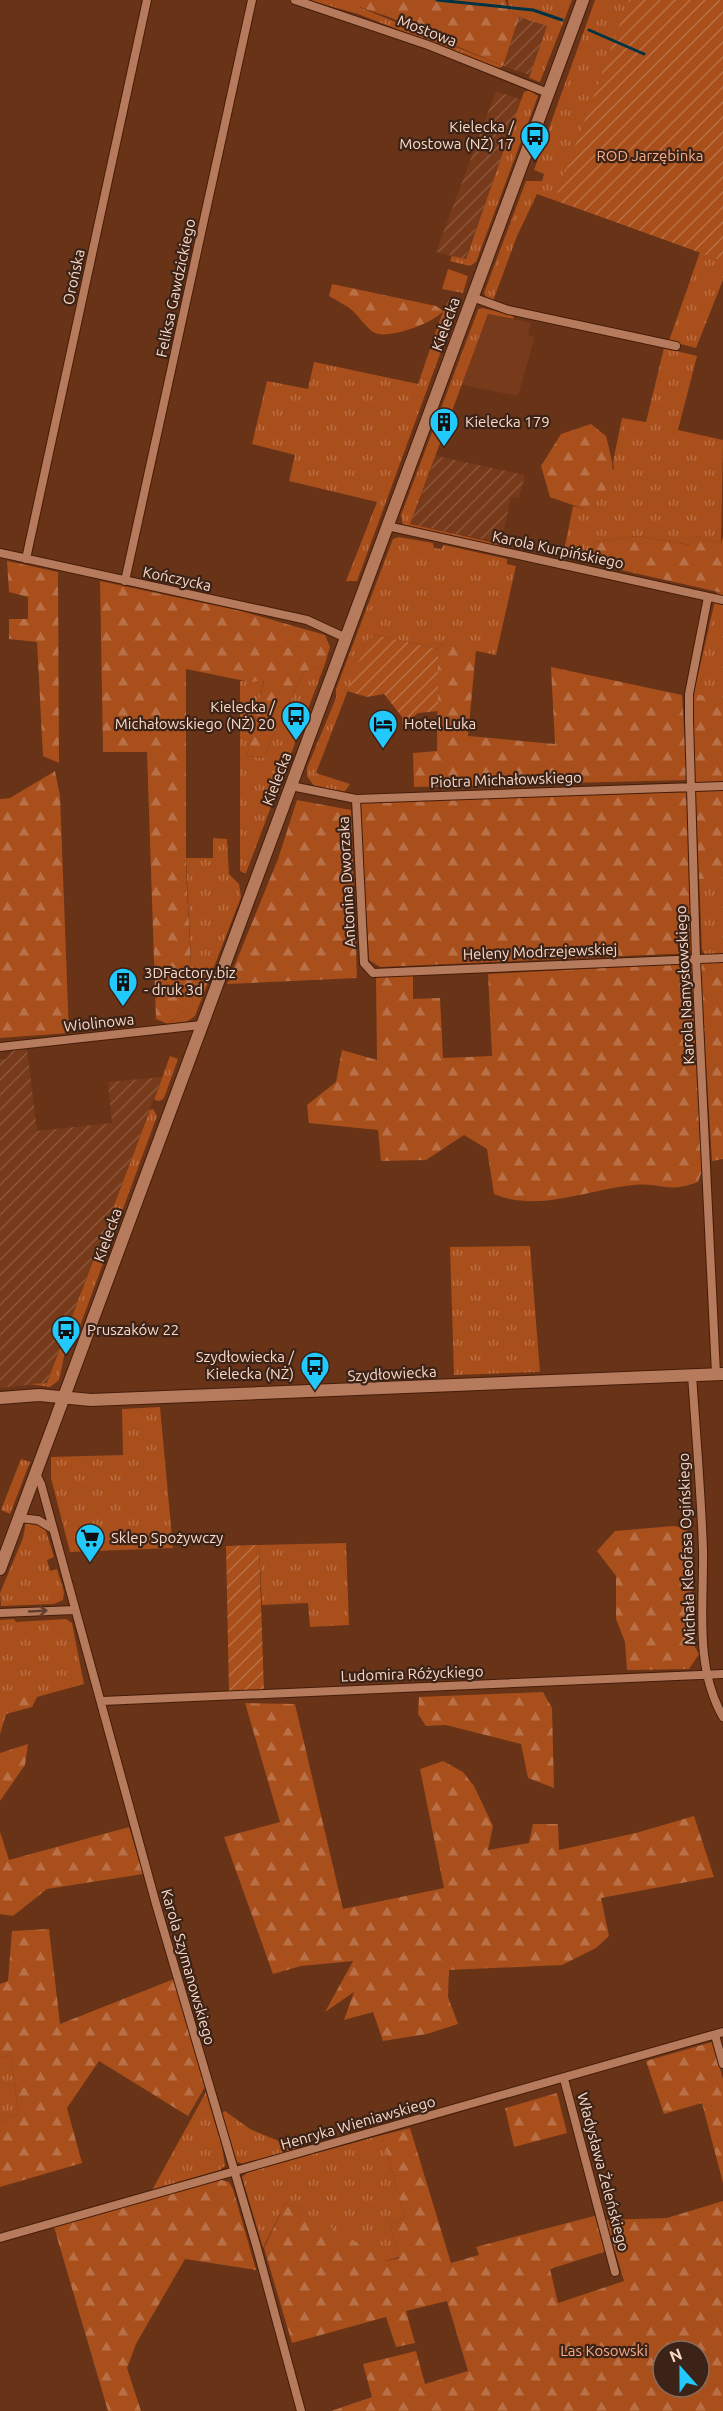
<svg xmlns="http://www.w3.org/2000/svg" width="723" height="2411" font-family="Ubuntu,sans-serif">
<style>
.built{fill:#773a1a}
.industrial{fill:url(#industrial-furrows)}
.grass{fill:url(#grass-tufts)}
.forest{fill:url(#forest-firs);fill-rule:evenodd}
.garden{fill:url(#garden-furrows)}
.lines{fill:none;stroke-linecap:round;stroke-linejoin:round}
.stream{stroke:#003343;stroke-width:3}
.street-casing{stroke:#451d08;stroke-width:10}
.secondary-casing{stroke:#451d08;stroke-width:14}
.street{stroke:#b67a5d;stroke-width:8}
.secondary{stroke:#b67a5d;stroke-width:12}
.oneway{stroke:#613d2c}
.labels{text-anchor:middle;stroke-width:4.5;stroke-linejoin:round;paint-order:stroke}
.street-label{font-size:15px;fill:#fad9c9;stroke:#3c2317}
.poi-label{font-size:15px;fill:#fad9c9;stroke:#3c2317;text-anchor:start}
.park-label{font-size:15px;fill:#faac87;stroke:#3c2317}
</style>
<defs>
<pattern id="industrial-furrows" width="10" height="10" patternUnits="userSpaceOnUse" patternTransform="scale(1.5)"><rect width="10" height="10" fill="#773a1a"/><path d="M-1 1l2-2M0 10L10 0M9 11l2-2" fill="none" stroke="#8b563a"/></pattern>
<pattern id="grass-tufts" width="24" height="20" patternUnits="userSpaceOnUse" patternTransform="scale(1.5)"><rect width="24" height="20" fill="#a94f1c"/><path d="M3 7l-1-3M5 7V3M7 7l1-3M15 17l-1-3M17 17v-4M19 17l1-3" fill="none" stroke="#ba7046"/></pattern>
<pattern id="forest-firs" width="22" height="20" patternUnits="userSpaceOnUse" patternTransform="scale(1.5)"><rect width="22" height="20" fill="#a94f1c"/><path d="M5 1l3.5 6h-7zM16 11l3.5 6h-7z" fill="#ba7046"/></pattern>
<pattern id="garden-furrows" width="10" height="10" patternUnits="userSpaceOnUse" patternTransform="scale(1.5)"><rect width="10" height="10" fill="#a94f1c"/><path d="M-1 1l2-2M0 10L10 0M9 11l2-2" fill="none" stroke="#ba7046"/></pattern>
</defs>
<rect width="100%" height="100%" fill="#683317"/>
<path class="built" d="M488,314l43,9 -3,12 7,2 -17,59 -56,-11z"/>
<path class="industrial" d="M519,17l28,9 -17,49 -27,-9z
M496,91l26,9 -57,159 -29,-7z
M436,456l89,19 -6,23 -8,-1 -10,46 -91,-19z
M27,1048l10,83 75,-8 -4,-41 54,-5 -115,306 -47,5v-329h6l8,-9z"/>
<path class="grass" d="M309,0h52l-2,7 144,59 -3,2 -10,-3 -132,-51z
M508,0h64l-32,82 -11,-4 18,-52 -28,-9 -10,-8z
M595,0h128v280l-27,68 -27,-7 31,-89 -163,-58 -20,42 -24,65 -6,-2 -3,-6 42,-112h16l2,-7 -10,-4z
M529,90l9,6 -62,166 -6,4 -20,-5 2,-5 14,3 58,-167z
M448,269l20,7 -5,17 -21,-4z
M450,298l9,4 -102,279h-11l31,-79 -88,-21 6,-26 -43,-11 15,-63 41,8 6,-27 104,22 25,-73z
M482,308l30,7 2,4 -26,-5 -78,210 90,20 -1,3 -96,-21 -2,-11 77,-205z
M664,348l33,8 -19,74 45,10 -2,103 -26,-7 -4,9 -53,-9 -43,6 -5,21 -27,-7 10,-50 11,3 30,-41 -1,-6 9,-44 24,4z
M399,537l34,6 1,5 7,1 3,-4 63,14v5l9,2 -20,89 -54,-11 -4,5 -62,-14 -9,6 -51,132 34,11 -7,10 -29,-8 -7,-10v-8l29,-70v-9l57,-150z
M717,592l6,1v361l-18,1 -3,-5 -10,-249z
M325,664l-79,209h-2l-4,-2v-190l24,-2 -17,77 16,2 41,-86z
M213,838l14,1 2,35 10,10 2,13 -46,119 -10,7 -17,1 25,-20 -7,-146h27z
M170,1056l8,3 -14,39 -4,3 -6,-1z
M153,1109l4,7 -77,210 -12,27 -3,-1 -6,28 -9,7 -20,-3 17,-1 103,-273z
M530,1246l10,126 -86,3 -4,-128z
M160,1407l13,141 -103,4 -19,-74v-21l72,-2 -1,-46z
M21,1459l9,3 -20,52 -9,-4z
M26,1522h7l12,6 9,29 -7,3 3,11 7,-2 7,23 -1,8 -9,4 -53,2 -1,-13 23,-55z
M346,1543l3,82 -39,2 -2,-24 -46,2 -3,-60z
M14,1619l2,3 50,-3 6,4 12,61 -47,13 -37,-2v-75z
M11,2055l7,59 -18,8v-65z
M206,2092l16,55 3,19 -8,6 -66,20z
M225,2111l25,18 48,20 -55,15 -6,-2 -17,-48z
M382,2135l23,83 -15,6 9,33 -14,4 -99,-59 -23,46 -21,-71 6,-5z"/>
<path class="forest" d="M339,0h166l4,9 10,8 -16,49 -114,-49z
M332,284l104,22 7,5c-8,12 -58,30 -70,21 -7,-5 -13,-14 -20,-21 -7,-6 -16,-10 -24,-15z
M591,424l15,12c10,40 13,48 -22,73l-34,-12 -9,-31 20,-32z
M638,536l52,9 5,-9 26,7 2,-6v56l-133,-30 5,-21z
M7,561l51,11 1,191 -16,-7 -6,-114 -28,-3v-20h19v-22l-19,-5z
M100,581l141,30 84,24 5,12 -5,17 -21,8 -41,86 -16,-2 17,-76 -14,2 -64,-13v200l7,135 -25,20 -12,-5 -9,-267h-44z
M442,644l34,6 -8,86 87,8 -4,-77 131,28 5,85 -273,7 -1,-34 24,-2 1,-102z
M694,694l29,5v80l-27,1z
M55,771l5,25 9,237 -69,5v-239l10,-1z
M688,792l4,161 -312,14 -11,-7 -9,-158z
M696,792h27v85l-24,2z
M297,800l54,10 6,168 -130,6 51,-125z
M723,962v197l-11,2 -12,-198z
M693,963l11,201 -6,18c-31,12 -36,0 -64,3 -45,4 -96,28 -140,9l-7,-45 -23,-14 -38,25 -45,1 -3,-31 -69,-7 -2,-18 29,-23 6,-32 35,10 -1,-83 37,-2v24l27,-1 3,60 49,-2 -4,-82z
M673,1526l13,2 8,13 -5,96 10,17 -10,15 -62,1 -2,-28 -9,-23v-43l-19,-25 18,-20z
M543,1692l9,16 2,80 -26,-10 -7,-34 -75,-19 -20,1 -8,-12 1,-17z
M5,1694l32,3 -5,10 -26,7 -6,20v-39z
M245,1703l50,1 48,205 101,-21 -24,-119 23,-8 20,11 11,14 19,40 -5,24 41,-7 4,-19h25l1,26 77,-17 58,-17 20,61 -113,21 8,38 -13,12 -34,17 -113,5 -1,27 10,27 -31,10 -44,7 -10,-29 -29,8 10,-28 -29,20 28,-51 -52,5 -28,8 -49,-137 56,-15z
M28,1744l-3,21 -25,36v-48z
M129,1827l14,47 -96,15 -34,27 -13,-2v-82l9,28z
M49,1929l11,95 114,-45 31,108 -17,29 -89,-55 -32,47 15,55 -82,24v-65l18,-8 -7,-59 -11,2v-73l8,-3 4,-50z
M712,2042l11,37v104l-21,-80 -38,11 -18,-53z
M557,2093l10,40 -53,14 -9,-39z
M410,2128l41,135 28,-8 -3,-8 122,-32 9,36 -57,18 8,34 66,-22 -18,-61 61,-2 56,-17v210h-392l41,-14 -9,-33 53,-13 9,33 43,-13 -21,-70 -41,10 9,32 -19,4 -10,-30 -94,26 -28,-95 22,-46 81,46 12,-4 7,17 13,-3 -9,-34 15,-6 -23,-83zM663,2351h36v36h-36z
M218,2179l11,3 4,7 23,81 -71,-11 -49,85 -9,24 14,43h-33l-54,-184z"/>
<path class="garden" d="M629,0h94v261l-168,-61z
M376,635l62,14v62l-20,2 -15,12 -1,-8 -18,-23 -17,3 -20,-6 20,-50z
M259,1545l5,147 -35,2 -3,-148z"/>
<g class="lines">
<path class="stream" d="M437,0l96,10 29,10
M589,30l55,24"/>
<g class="street-casing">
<path id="street" d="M295,0l133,45 120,48
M472,297l36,13 168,36
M387,526l336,74
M0,553l307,67 39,18
M26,559l121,-559
M125,581l127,-581
M708,597l-19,97v26l7,239 20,415
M291,786l65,13 367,-13
M356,799l8,164 9,10 350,-15
M0,1047l201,-22
M692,1375c4,59 9,117 11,175 1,56 -9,116 20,167
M36,1474l5,10 115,420 101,344 44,163
M19,1518l19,2 15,9
M0,1613l75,-3
M102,1701l621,-27
M715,2035l8,29
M564,2079l51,193
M0,2238l723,-206"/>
</g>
<g class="secondary-casing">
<path id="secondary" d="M0,1398l39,-3 52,5 632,-26
M0,1569l583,-1569"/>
</g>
<use href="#street" class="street"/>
<use href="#secondary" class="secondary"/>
</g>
<defs><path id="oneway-shaft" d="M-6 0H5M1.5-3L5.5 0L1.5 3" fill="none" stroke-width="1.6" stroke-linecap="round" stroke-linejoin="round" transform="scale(1.5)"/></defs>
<use class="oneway" href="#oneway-shaft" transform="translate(38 1611) rotate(-3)"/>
<defs>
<g id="bus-pin" transform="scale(1.5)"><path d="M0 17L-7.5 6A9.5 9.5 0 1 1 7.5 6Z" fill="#21c9fd" stroke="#3c2317"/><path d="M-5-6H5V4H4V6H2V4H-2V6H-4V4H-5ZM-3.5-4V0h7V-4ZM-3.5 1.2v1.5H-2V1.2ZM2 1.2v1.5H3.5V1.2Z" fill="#111"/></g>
<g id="building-pin" transform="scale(1.5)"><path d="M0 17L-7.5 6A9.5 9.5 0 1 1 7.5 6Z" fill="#21c9fd" stroke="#3c2317"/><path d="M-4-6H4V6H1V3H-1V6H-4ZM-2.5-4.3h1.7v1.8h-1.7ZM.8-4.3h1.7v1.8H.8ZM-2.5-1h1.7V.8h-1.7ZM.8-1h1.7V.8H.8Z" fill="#111"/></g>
<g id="hotel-pin" transform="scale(1.5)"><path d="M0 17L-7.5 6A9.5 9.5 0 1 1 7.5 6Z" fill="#21c9fd" stroke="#3c2317"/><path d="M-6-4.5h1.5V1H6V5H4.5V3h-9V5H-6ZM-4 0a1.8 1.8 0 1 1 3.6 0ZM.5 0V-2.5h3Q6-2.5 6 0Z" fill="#111"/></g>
<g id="supermarket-pin" transform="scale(1.5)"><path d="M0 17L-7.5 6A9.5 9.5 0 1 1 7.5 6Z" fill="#21c9fd" stroke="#3c2317"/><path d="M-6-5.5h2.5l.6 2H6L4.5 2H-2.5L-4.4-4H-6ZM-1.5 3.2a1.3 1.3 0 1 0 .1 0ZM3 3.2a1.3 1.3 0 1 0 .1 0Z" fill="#111"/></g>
</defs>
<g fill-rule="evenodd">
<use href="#bus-pin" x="535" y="136"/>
<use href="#building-pin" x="444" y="422"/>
<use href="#bus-pin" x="296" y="716"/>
<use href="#hotel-pin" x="383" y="724"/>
<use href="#building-pin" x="123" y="982"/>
<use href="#bus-pin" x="66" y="1330"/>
<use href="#bus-pin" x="315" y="1366"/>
<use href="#supermarket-pin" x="90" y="1538"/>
</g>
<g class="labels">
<g class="street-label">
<text transform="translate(427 31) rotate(21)" y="5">Mostowa</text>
<text transform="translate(74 277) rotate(-78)" y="5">Orońska</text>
<text transform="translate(176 288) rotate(-78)" y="5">Feliksa Gawdzickiego</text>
<text transform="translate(446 324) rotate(-70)" y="5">Kielecka</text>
<text transform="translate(558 550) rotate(12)" y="5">Karola Kurpińskiego</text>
<text transform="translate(177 579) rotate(12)" y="5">Kończycka</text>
<text transform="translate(277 779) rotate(-69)" y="5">Kielecka</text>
<text transform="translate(506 780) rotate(-2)" y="5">Piotra Michałowskiego</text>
<text transform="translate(347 882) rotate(-93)" y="5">Antonina Dworzaka</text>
<text transform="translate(540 952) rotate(-2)" y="5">Heleny Modrzejewskiej</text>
<text transform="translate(685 985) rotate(-93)" y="5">Karola Namysłowskiego</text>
<text transform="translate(99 1023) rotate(-6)" y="5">Wiolinowa</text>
<text transform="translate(108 1235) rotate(-70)" y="5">Kielecka</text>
<text transform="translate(392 1374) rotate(-3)" y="5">Szydłowiecka</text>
<text transform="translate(687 1549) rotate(-92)" y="5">Michała Kleofasa Ogińskiego</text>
<text transform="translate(412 1674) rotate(-2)" y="5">Ludomira Różyckiego</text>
<text transform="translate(188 1967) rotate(74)" y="5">Karola Szymanowskiego</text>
<text transform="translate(358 2123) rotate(-16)" y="5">Henryka Wieniawskiego</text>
<text transform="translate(603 2172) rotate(75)" y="5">Władysława Żeleńskiego</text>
</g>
<g class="poi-label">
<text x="514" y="132" text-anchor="end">Kielecka /<tspan x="514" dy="17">Mostowa (NŻ) 17</tspan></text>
<text x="465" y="427">Kielecka 179</text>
<text x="275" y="712" text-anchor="end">Kielecka /<tspan x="275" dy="17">Michałowskiego (NŻ) 20</tspan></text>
<text x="404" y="729">Hotel Luka</text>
<text x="144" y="978">3DFactory.biz<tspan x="144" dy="17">- druk 3d</tspan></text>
<text x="87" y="1335">Pruszaków 22</text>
<text x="294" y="1362" text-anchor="end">Szydłowiecka /<tspan x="294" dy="17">Kielecka (NŻ)</tspan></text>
<text x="111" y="1543">Sklep Spożywczy</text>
</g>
<g class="park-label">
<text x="650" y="161">ROD Jarzębinka</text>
<text x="604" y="2356">Las Kosowski</text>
</g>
</g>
<g transform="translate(681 2369) rotate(339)"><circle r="28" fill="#3c2317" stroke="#886c5e" stroke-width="1.5"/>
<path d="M0-4.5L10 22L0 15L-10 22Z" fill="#21c9fd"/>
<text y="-9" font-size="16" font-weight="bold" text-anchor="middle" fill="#fad9c9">N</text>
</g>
</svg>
